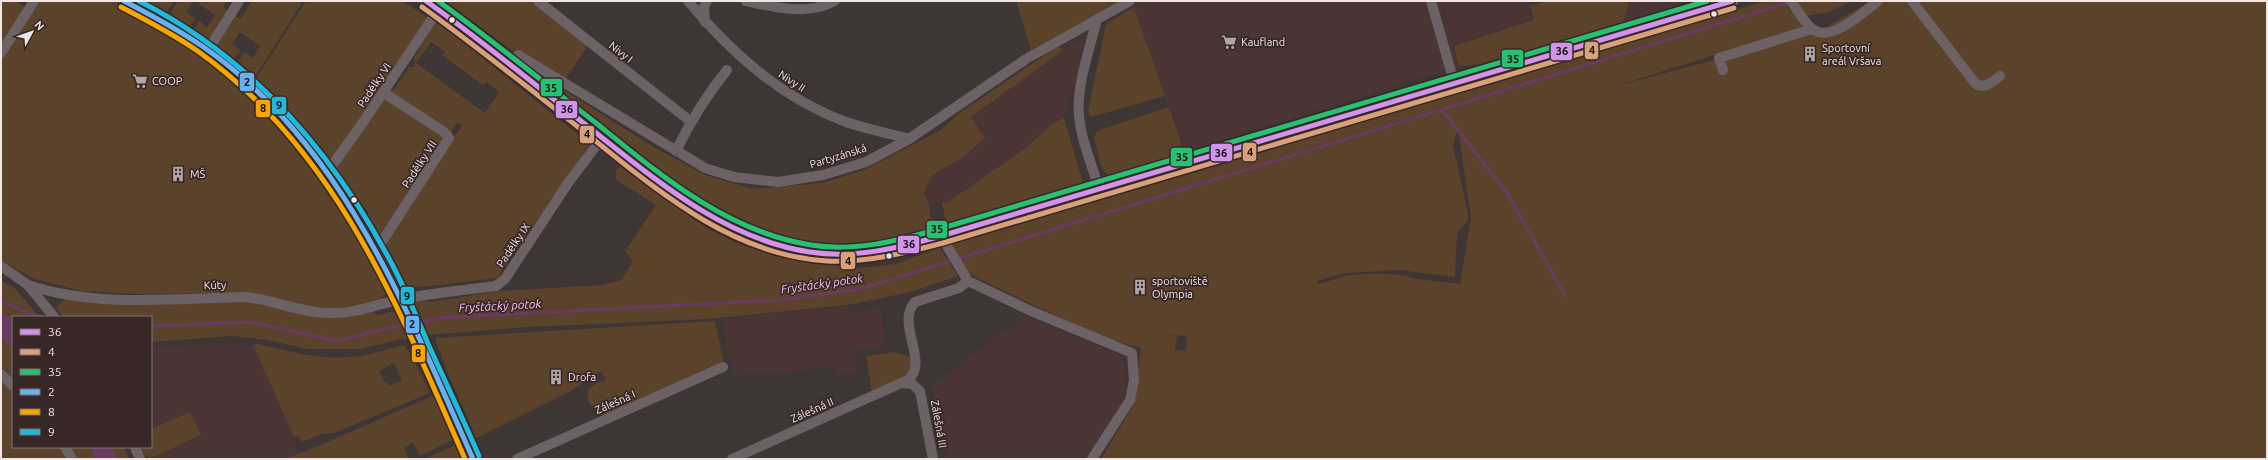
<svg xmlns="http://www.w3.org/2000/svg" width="2268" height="460" font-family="Ubuntu,sans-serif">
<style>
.built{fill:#4a3434}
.green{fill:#5b422a;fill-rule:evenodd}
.water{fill:#693b62}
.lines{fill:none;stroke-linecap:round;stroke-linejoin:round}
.stream{stroke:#693b62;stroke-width:3}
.minor{stroke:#6c6265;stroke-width:10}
.major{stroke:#766a6d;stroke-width:12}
.bus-1-casing{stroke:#372727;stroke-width:8}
.bus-2-casing{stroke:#372727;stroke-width:8}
.bus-3-casing{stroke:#372727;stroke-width:8}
.bus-4-casing{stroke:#372727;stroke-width:8}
.bus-5-casing{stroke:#372727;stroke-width:8}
.bus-6-casing{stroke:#372727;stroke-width:8}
.bus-1{stroke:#d193ec;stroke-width:5}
.bus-2{stroke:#d9a179;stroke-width:5}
.bus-3{stroke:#26c172;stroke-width:5}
.bus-4{stroke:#66b1f2;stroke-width:5}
.bus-5{stroke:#f7a600;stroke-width:5}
.bus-6{stroke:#20b9da;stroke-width:5}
.bus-dot{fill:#f1e5e5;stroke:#372727;stroke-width:1.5}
.labels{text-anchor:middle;stroke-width:3.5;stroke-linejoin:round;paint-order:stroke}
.poi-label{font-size:11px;fill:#f1e5e5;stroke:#372727;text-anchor:start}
.street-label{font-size:11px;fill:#f1e5e5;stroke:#372727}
.water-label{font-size:12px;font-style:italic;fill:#fbbdf0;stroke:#372727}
.line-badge{stroke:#372727;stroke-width:1.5}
.pale-badge-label{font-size:11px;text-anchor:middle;font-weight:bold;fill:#111}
</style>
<rect width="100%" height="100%" fill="#3e3535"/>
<path class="built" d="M1145,1h294l8,23 -7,-23h90l4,19 -80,26 6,20 -276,86 -50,-145z
M1629,1h75l-82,25z
M1085,37l-12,57 -9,24 -11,5 -26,24 -79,55 -19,3 -5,-12 8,-18 30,-17 18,-30 -9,-11 91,-67z
M848,306l1,6 32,-5 4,40h-31l3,25 -19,4 -6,-8 -99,8 -12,-57z
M1027,316l91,38 10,19 -4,27 -35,59h-143l-15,-73 67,-51z
M206,343l47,2 41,92 3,16 -14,6h-136l-5,-12h9v-99z"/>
<path class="green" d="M1,1h14l10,6 -24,38z
M32,1h83l25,11 51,34 8,12c17,4 31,20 44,32 60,56 107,125 144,198v5l-12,11 -47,6 -116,-17 -71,1 -59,-3 -50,-13 -31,-18v-212z
M138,1h36l-9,14z
M178,1h16l-8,11 9,7 -7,10 -20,-12z
M195,1h32l-4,6 5,5 -4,2 -16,28 -16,-11 7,-10 8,6 8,-12z
M252,1h51l-48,76 -2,1 -17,-14 8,-12 9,6 7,-12 -20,-14 -8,12 9,6 -8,11 -19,-14 20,-27v-5l7,4z
M306,1h97l25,17 -98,147 -25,-32 -50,-53z
M446,1h84l58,44 -25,38 -45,-28z
M1016,1h105l-90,49z
M1550,1h79v2l-7,23 -139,38 -24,2 -5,-20 80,-26 -4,-15z
M1766,1h18l20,26 -185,58 187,-49 21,-9 43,-26h397v458h-1166l31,-52 9,-59 -43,-12 -131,-63 -17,-29zM1458,129l13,89 -11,66 -51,-6 -1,-2c-20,-3 -44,-3 -63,0 -10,2 -19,7 -28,8v-3l27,-8 56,-3 55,7 2,-44 12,-14 -16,-75zM1168,335l19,1 -1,6 2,1 -3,8 -10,-1 2,-14z
M1795,1h57l-23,11 -23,4z
M1134,7l31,89 -74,21 -3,-6 18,-87z
M434,21l16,11 140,112 -93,134 -86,10 -7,-6 -21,-36 79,-121 -4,-3 -78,115 -15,-21 3,-3 -11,-16 -3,2 -20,-28 58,-83 1,3 16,-24h5l1,-3 -1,-7 7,-8 -2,-2 13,-20 4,-1 -4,-3zM431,42l14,10 -3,3 41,30 3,-3 13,10 -14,21 -69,-50z
M1058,46l4,4 -11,9 -80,58 14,21 -23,20 -30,17 -8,18 5,12 3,24 -48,13 -52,3 -50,-6 -43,-13 -38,-23 -168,-127 2,-4 117,74 53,29 48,14 69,-6 42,-13 77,-40 20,-18z
M1169,107l15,45 -70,26c-16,-5 -16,-27 -20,-41l3,-6z
M1064,118l20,68 -137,41 -5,-24 6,-1 79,-55 26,-24z
M621,167l82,59 34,17 35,12 34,7 55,6 34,-4 45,-16 18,28 -48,16 -51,11 -31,4 -120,12 -180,8 -100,8 -14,-31 3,-3 15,1 66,-11 104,-6 19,-5 12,-19 -13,-16 6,5 30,-45 -40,-25v-10z
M1,281l14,7 24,29h-26v61l-12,-11z
M66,297l171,2 26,4 109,8 5,4 19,-4 12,25 -2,4 -4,-1 -42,10h-52l-40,-9 -36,-4 -81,6v-25h-87l-8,-9z
M715,321l9,43 -121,51c-11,-4 -21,-18 -12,-28 4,-4 11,-5 15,-7l-6,-9 -29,20 -95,47 -29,-67 -12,-33z
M257,344c27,6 63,16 91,13 19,-1 37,-7 54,-12l4,1 2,6h2l20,41 -96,40 -15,2 -17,7 -3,-6 -5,1 -41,-92zM394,363l8,17 -13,6 -2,-4 -2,1 -6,-12z
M895,352l16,5 1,13 -7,8 -33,15 -6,-37z
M1,381l12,12v54h46l8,12h-66z
M435,395l20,44 -35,17 -7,-13 -9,5 5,11h-126l28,-10z
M190,412l11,23 -50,23 -7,-3 -3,-8h10v-18z
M458,444l7,15h-41z
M70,447h54l5,12h-52z"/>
<path class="water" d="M1,310l12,12v27l-12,-12z
M91,447h21l5,12h-21z"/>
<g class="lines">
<path class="stream" d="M1443,111l64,82 58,102
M1,301l31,14 12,2
M413,323l26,-5 341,-18 80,-11 930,-287
M151,326l99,-4 88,19 63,-16"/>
<path class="minor" d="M124,1c113,50 198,148 256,255 15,27 26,55 38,82 18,41 37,80 55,121
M538,1l152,120
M688,1c44,53 94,97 158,121 20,7 42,11 63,17
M746,1c28,6 62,15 89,0
M1431,1l23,81
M1791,1c7,9 13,23 23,29 18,12 51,-19 64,-29
M1912,1l63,82c9,7 17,-1 25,-7
M1097,19c-7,29 -21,67 -18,96 2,25 13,50 20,74
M705,22l-1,-15 3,-6
M208,50l31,-49
M1,53l33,-52
M518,55l187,113 29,9 44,5 45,-7 43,-13 43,-23 117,-80 104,-58
M1723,70l-4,-12 93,-29
M676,151c14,-29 30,-55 51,-81
M325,171l9,-8 30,-42 74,-111
M941,236l27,45 63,30 101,42 2,27 -4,20 -38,59
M374,246l9,-6 66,-102 -5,-6 -60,-39
M1,266l27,19 26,32
M28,285c69,23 146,13 218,12 28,3 55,16 84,16 25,1 48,-9 72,-14 31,-6 63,-9 94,-13l9,-7 63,-96 34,-45
M1,374l12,12
M902,383l10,1 8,7 13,68
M65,447l7,12
M135,447l5,12
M517,459l206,-92
M732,459l176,-79c22,-18 -13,-57 7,-78l44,-14 9,-7"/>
<path class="major" d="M426,1c69,48 133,104 200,155 61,46 106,85 184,96 46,7 87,-4 131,-16l513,-154 278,-81"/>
<g class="bus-1-casing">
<path id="bus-1" d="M426,1c55,39 107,82 160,124 68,53 136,114 224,127 44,7 88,-4 131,-16l791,-235"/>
</g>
<g class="bus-2-casing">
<path id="bus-2" d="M422,7c53,38 104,79 156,120 73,58 150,128 249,134 39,2 78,-8 116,-18l791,-235"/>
</g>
<g class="bus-3-casing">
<path id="bus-3" d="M438,1c54,39 105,81 158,122 64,52 131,109 215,122 44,7 86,-4 128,-16l768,-228"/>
</g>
<g class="bus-4-casing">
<path id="bus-4" d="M124,1c27,14 53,28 78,45 141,97 204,263 271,413"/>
</g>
<g class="bus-5-casing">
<path id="bus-5" d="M121,7c27,14 54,28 78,45 139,100 200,257 266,407"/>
</g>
<g class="bus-6-casing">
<path id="bus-6" d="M139,1c109,55 189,146 247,252 17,30 30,62 43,93 17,37 34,73 50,110"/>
</g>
<use href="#bus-1" class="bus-1"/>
<use href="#bus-2" class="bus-2"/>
<use href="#bus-3" class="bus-3"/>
<use href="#bus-4" class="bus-4"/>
<use href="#bus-5" class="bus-5"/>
<use href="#bus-6" class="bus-6"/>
</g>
<defs>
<g id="supermarket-bare" transform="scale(1.2)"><path d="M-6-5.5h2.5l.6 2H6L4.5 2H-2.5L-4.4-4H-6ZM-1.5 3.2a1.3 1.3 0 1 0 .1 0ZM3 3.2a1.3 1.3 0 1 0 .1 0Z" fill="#b2a7a7" stroke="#372727" stroke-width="2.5" paint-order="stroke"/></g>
<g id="building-bare" transform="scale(1.2)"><path d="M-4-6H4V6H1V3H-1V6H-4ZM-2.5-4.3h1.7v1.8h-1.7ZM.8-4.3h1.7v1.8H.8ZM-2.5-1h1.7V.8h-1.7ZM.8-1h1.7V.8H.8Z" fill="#b2a7a7" stroke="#372727" stroke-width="2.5" paint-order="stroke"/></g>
</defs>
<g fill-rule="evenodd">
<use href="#supermarket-bare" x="1229" y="42"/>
<use href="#building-bare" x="1810" y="54"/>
<use href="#supermarket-bare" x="140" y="81"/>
<use href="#building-bare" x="178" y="174"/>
<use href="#building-bare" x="1140" y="287"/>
<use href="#building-bare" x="556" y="377"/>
</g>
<g class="bus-dot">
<circle cx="1714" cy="14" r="3.5"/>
<circle cx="452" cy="20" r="3.5"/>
<circle cx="354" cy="200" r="3.5"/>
<circle cx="889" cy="256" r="3.5"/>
</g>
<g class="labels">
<g class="poi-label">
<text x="1241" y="46">Kaufland</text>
<text x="1822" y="52">Sportovní<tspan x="1822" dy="13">areál Vršava</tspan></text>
<text x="152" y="85">COOP</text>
<text x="190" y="178">MŠ</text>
<text x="1152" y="285">sportoviště<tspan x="1152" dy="13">Olympia</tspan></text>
<text x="568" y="381">Drofa</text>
</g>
<g class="street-label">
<text transform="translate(621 52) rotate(38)" y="4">Nivy I</text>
<text transform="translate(792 81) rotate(33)" y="4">Nivy II</text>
<text transform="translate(374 85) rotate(-56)" y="4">Padělky VI</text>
<text transform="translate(838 156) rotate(-17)" y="4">Partyzánská</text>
<text transform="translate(419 164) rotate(-57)" y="4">Padělky VII</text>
<text transform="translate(513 245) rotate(-56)" y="4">Padělky IX</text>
<text transform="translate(215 285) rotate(-1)" y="4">Kúty</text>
<text transform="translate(615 402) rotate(-24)" y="4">Zálešná I</text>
<text transform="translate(812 410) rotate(-24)" y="4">Zálešná II</text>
<text transform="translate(939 424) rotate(80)" y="4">Zálešná III</text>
</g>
<g class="water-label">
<text transform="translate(822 284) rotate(-8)" y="4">Fryštácký potok</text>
<text transform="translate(500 306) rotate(-3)" y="4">Fryštácký potok</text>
</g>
</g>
<g class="line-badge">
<rect x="1584" y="41" width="15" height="19" rx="4" fill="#d9a179"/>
<rect x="1550" y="42" width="23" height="19" rx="4" fill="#d193ec"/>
<rect x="1501" y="49" width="23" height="19" rx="4" fill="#26c172"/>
<rect x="239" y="72" width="16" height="20" rx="4" fill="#66b1f2"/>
<rect x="540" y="78" width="23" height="19" rx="4" fill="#26c172"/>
<rect x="271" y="96" width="16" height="19" rx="4" fill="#20b9da"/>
<rect x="255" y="99" width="16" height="19" rx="4" fill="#f7a600"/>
<rect x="555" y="100" width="23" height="19" rx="4" fill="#d193ec"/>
<rect x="579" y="125" width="16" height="19" rx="4" fill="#d9a179"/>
<rect x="1242" y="142" width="15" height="20" rx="4" fill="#d9a179"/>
<rect x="1210" y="143" width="23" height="19" rx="4" fill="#d193ec"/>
<rect x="1170" y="147" width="23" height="20" rx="4" fill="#26c172"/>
<rect x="926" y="220" width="22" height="19" rx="4" fill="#26c172"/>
<rect x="897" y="235" width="23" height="19" rx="4" fill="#d193ec"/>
<rect x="840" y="251" width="16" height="19" rx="4" fill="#d9a179"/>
<rect x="400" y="286" width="15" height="19" rx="4" fill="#20b9da"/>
<rect x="405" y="315" width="15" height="19" rx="4" fill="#66b1f2"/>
<rect x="411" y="344" width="15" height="19" rx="4" fill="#f7a600"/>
</g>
<g class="pale-badge-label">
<text x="1592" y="54">4</text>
<text x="1562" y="55">36</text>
<text x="1513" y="63">35</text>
<text x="247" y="86">2</text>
<text x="551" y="92">35</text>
<text x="279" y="109">9</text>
<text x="263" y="112">8</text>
<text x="567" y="113">36</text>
<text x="587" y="138">4</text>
<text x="1250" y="156">4</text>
<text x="1221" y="157">36</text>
<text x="1182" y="161">35</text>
<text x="937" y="233">35</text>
<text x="909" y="248">36</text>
<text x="848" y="265">4</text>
<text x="407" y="300">9</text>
<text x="412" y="328">2</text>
<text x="418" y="357">8</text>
</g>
<rect width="2268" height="460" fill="none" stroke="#f1e5e5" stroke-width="4"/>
<rect x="12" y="316" width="140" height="132" fill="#372727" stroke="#817373"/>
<rect x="20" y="329" width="20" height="6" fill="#d193ec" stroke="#817373"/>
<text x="48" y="336" font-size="12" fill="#f1e5e5">36</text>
<rect x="20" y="349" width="20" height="6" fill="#d9a179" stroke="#817373"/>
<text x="48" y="356" font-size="12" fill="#f1e5e5">4</text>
<rect x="20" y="369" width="20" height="6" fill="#26c172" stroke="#817373"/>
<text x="48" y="376" font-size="12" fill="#f1e5e5">35</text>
<rect x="20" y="389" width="20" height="6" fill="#66b1f2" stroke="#817373"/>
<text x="48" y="396" font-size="12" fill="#f1e5e5">2</text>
<rect x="20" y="409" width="20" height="6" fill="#f7a600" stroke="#817373"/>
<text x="48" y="416" font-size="12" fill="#f1e5e5">8</text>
<rect x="20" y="429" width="20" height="6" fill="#20b9da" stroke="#817373"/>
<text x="48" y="436" font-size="12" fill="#f1e5e5">9</text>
<g transform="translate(32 32) rotate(49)" stroke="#372727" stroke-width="3" paint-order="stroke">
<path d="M0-3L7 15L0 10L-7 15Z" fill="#f1e5e5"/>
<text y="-6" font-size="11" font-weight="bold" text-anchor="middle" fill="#f1e5e5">N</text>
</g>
</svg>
